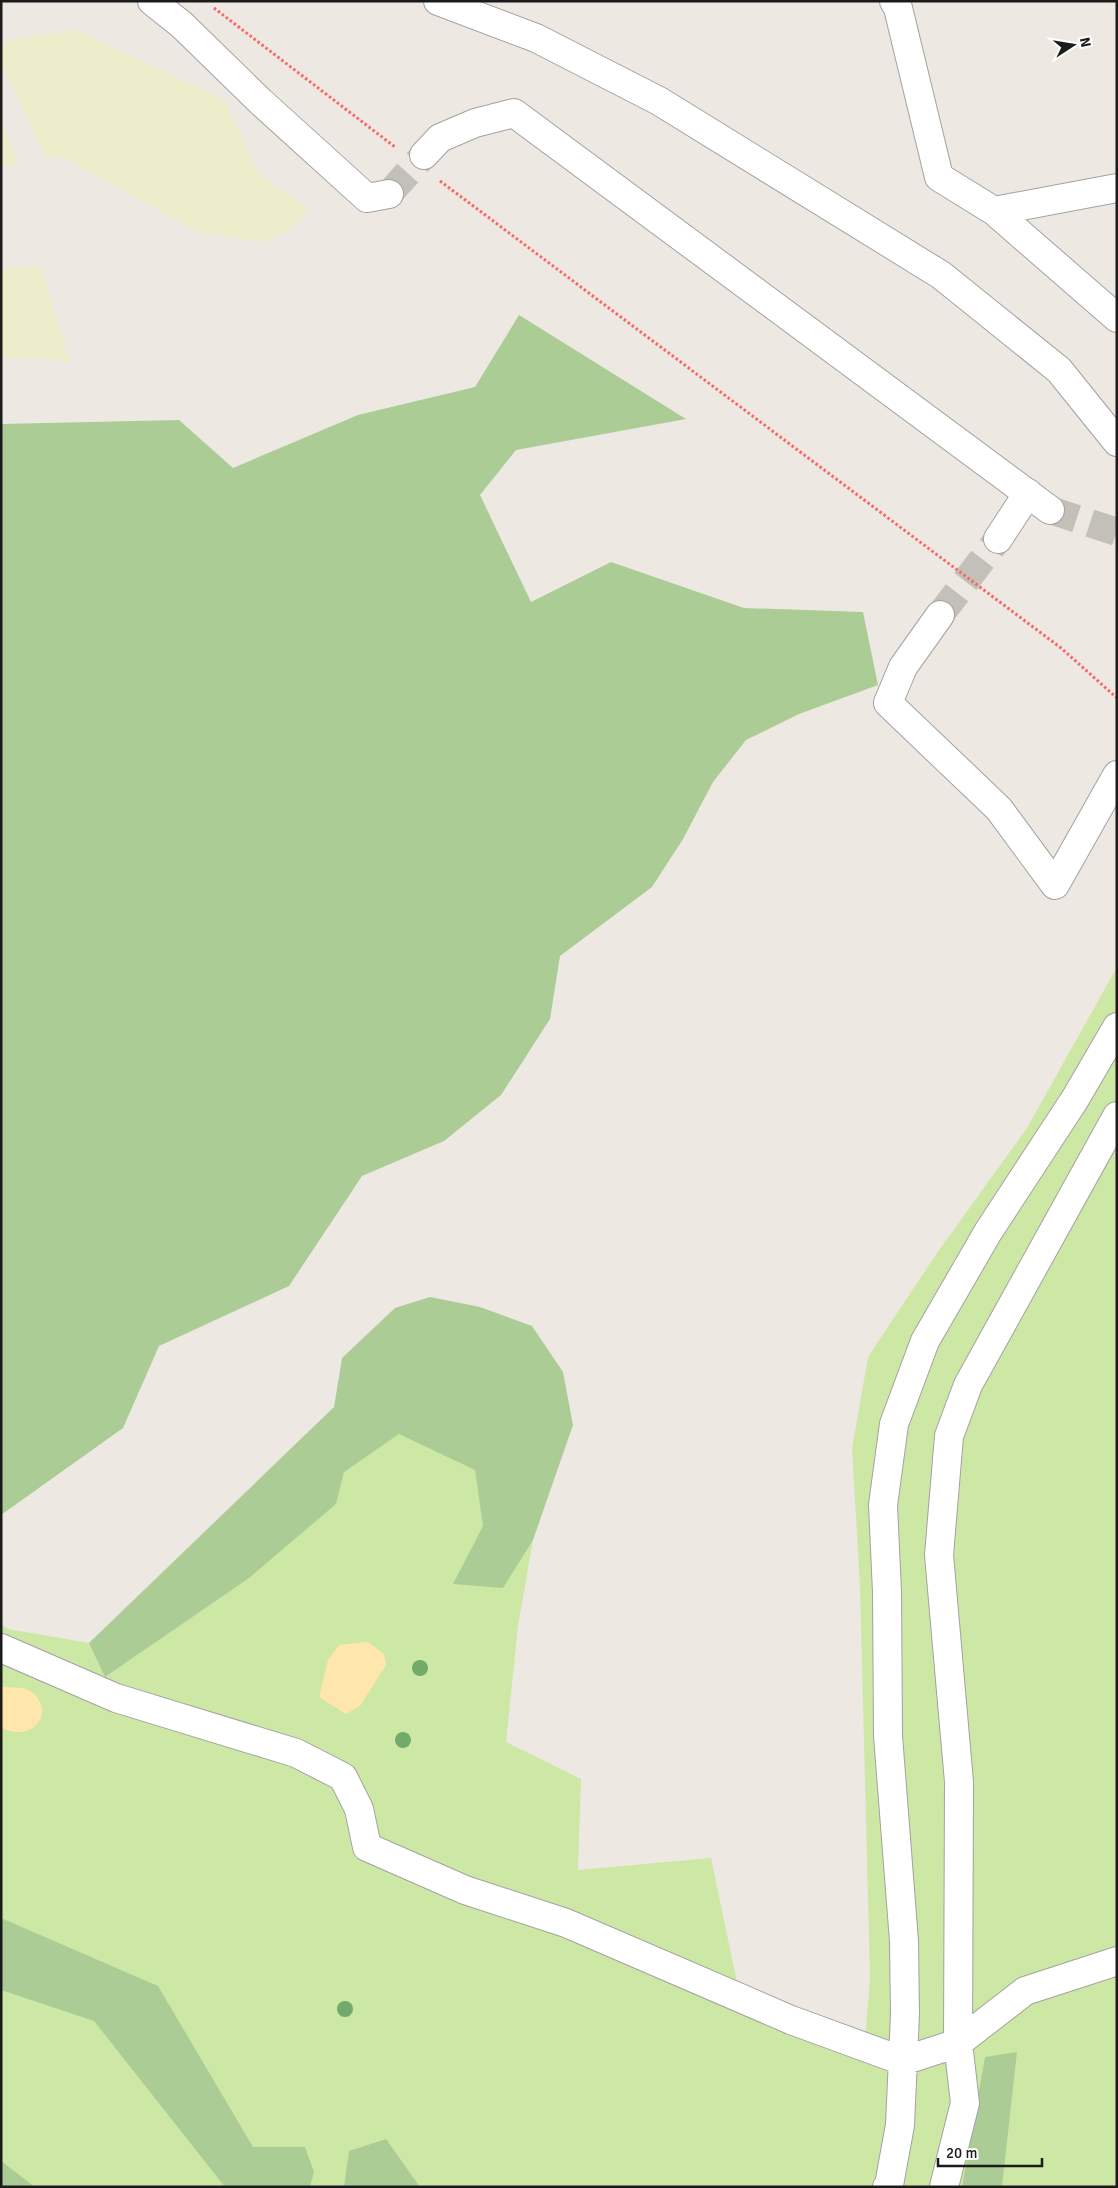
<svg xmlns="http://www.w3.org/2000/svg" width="1118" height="2188" font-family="Signika,sans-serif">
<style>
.farmland{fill:#edeccb}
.grass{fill:#cde8a5}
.forest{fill:#abcd95}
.sand{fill:#ffe6ad}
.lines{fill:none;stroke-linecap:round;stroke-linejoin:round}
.minor-tunnel{stroke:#c3bfb9;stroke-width:28;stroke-dasharray:28 14;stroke-linecap:butt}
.minor-casing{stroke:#a2a2a2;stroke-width:30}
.path{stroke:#fa6665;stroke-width:3;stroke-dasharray:2.5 2.5;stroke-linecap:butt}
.minor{stroke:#fff;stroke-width:28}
.tree{fill:#72aa6b}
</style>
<rect width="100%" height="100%" fill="#ede8e1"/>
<path class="farmland" d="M77,30l147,70 35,74 50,36 -23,22 -24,10 -66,-11 -131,-73 -20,-1 -44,-95v-13l7,-9z
M1,119l17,45 -17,2z
M41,266l29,97 -30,-5 -39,-1v-89z"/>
<path class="grass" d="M1117,967v1220h-1116v-563l7,5 81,14 326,-264 118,161 -15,86 -12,116 75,37 -3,91 133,-12 29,139 125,44 5,-64 -10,-391 -8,-137 16,-92 69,-104 90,-125z"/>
<path class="forest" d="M519,315l167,104 -170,31 -36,45 51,107 80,-40 133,46 119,4 15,73 -79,29 -53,26 -33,42 -30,57 -31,48 -92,69 -10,63 -49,76 -57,46 -82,35 -73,110 -130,60 -36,82 -122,87v-1091l178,-4 54,48 125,-53 117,-28z
M430,1297l50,10 52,19 31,46 10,53 -40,115 -30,48 -50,-4 30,-58 -8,-56 -76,-36 -55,38 -8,32 -87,74 -144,99 -16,-34 245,-236 8,-49 53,-50z
M1,1918l157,68 95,161h52l9,25 -4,15h-85l-131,-166 -93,-31z
M1017,2052l-15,135h-40l23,-130z
M386,2139l34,48h-76l5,-36z
M1,2161l34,26h-34z"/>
<path class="sand" d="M368,1642l16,12 2,11 -26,41 -14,8 -27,-17 9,-37 11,-15z
M1,1686c8,3 20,0 27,4 24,13 15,43 -11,42 -5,0 -11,-3 -16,-4z"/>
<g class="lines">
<path class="minor-tunnel" d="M389,194l35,-39
M1050,510l67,22
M940,615l58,-76"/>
<g class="minor-casing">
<path id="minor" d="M152,1l30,24 79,77 106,96 22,-4
M438,1l98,37 123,63 282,174 118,95 58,72
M894,1l4,7 41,169 55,34
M424,155l16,-17 35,-15 39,-10 536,397
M1117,188l-123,23 123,107
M998,539l30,-46
M940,615l-37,52 -15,36 111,106 56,76 62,-110
M1,1648l115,50 180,55 47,24 16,32 8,38 98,43 101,33 225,97 112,41 55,-18 67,-52 92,-30
M887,2187l2,-2 11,-60 5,-111 -1,-73 -16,-205 -1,-144 -4,-87 11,-81 31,-83 63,-109 87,-133 42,-72
M944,2187l21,-84 -7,-60 1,-261 -20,-227 10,-119 19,-51 149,-269"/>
</g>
<path class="path" d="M214,8l181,139
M440,181l621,467 56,50"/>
<use href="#minor" class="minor"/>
</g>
<g class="tree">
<circle cx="420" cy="1668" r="8"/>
<circle cx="403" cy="1740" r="8"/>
<circle cx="345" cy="2009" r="8"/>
</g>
<rect width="1118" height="2188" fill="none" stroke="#1b1b1b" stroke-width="5"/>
<g transform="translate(1073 45) rotate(78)" stroke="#ffffff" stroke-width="4" paint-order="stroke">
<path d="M0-4L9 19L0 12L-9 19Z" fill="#1b1b1b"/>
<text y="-8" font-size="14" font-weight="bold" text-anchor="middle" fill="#1b1b1b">N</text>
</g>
<path d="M938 2158v8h104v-8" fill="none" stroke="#1b1b1b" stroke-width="2.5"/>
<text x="946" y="2158" font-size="15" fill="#1b1b1b" stroke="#ffffff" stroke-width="4" paint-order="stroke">20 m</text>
</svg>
